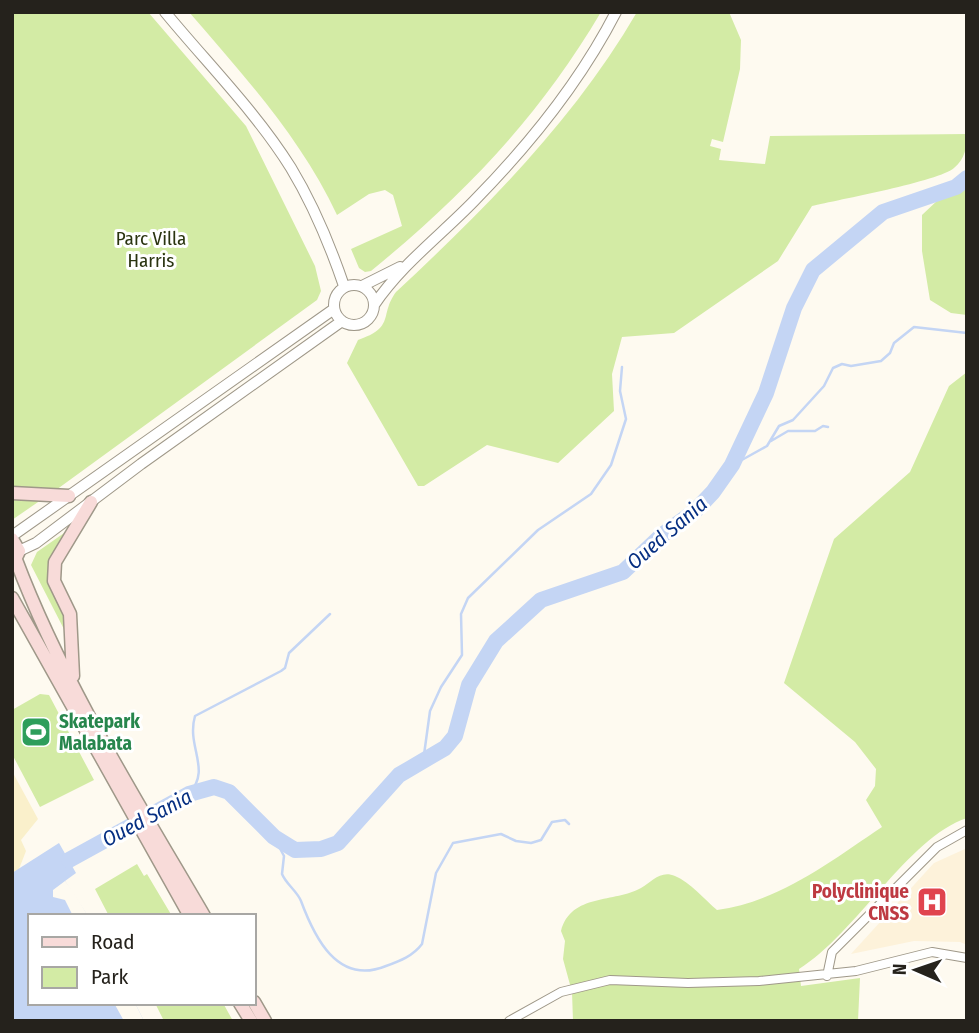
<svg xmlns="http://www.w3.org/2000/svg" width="979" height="1033" font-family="'Fira Sans Condensed',sans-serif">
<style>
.built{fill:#fdf2da}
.green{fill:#d3eba5}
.sand{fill:#faf0cb}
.water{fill:#c4d5f4}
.pier{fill:#fefaf0}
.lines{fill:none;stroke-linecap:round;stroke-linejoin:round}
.stream{stroke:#c4d5f4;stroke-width:2.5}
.river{stroke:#c4d5f4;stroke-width:16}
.minor-casing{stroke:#9f9889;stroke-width:10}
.tertiary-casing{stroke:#9f9889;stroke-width:12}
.secondary-casing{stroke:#9f9889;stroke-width:15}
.minor{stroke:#fff;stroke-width:8}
.tertiary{stroke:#fff;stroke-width:10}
.secondary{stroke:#f8dbd9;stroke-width:12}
.labels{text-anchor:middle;stroke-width:6;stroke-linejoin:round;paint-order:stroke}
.park-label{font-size:19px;fill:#2a3410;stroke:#fff}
.leisure-label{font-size:19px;font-weight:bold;fill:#27864d;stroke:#fff;text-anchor:start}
.health-label{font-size:19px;font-weight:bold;fill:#be3a42;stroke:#fff;text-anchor:end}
.water-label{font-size:21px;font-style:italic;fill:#062f82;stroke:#fff}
</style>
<rect width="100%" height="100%" fill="#fefaf0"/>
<path class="built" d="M967,848v97l-7,-3 -46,-1 -63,13 83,-91z"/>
<path class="green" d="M12,12h136l98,114 69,140 6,25 -4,9 -261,190 -44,-3z
M189,12h412c-62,105 -136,182 -230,259l-6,1 -6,-4 -8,-19 51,-23 -9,-31 -8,-5 -16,4 -32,21c-36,-77 -93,-139 -148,-203z
M637,12h92l12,28 -1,29 -17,73 -11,-3 -2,7 11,3 -2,11 46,4 5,-28 197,-2c0,13 -2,25 -13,34 -14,13 -117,32 -142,38l-34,55 -104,72 -52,4 -10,37 2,37 -56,52 -71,-18 -63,41h-6l-71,-123 11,-23c38,-13 21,-25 38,-48 89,-83 179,-173 241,-280z
M967,186v129l-16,-2 -21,-13 -8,-49v-36l18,-17z
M967,372v446c-60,20 -110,115 -168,151l2,17 59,-8 -2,43h-285l-1,-29 -9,-33 2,-18 -4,-10c10,-38 54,-28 80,-43 11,-6 19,-18 34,-12 15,6 30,24 42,34 62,-8 114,-49 165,-83l-16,-27 9,-14 1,-17 -21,-27 -71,-59 50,-144 76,-67 39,-86z
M12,496l29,4 -29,20z
M67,531l-14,27 15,79 -37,-72 6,-13z
M40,694l9,1 45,85 -54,27 -28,-53v-44z
M137,864l7,12 3,-2 25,42h-63l-14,-27z
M155,1003h68l10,18h-69z"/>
<path class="sand" d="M12,771l26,48 -17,21 5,11 -7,18 -7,4z"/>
<path class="water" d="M59,843l17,30 -11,8 23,35h-58v87h105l9,18h-132v-148z"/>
<path class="pier" d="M65,881l8,10 15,25h-15l-8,-16 -12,-3v-7z
M114,1003h21l9,18h-20z"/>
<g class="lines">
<path class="stream" d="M771,441l17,-10h27l8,-5 5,1
M731,466l36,-20 12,-20 14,-6 31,-34 9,-18 9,-4 9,2 30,-5 9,-8 4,-10 20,-16 53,6
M423,762l7,-51 11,-24 21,-32 -1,-41 7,-16 70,-68 53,-36 20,-29 15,-46 -6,-28 2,-24
M189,794c23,-25 -3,-47 6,-78l86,-45 4,-3 4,-15 41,-39
M274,837l10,19 -2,18c4,10 15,17 19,27 13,35 36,85 85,65 14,-5 27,-10 36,-22l14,-71 17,-30 48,-9 15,7 15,2 10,-3 11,-18 13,-2 4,4"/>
<path class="river" d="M69,860l120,-66 25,-7 15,5 45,45 21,13 26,-1 17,-6 61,-68 46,-27 10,-12 14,-51 27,-44 45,-41 82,-28 38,-36 34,-25 18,-19 19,-27 34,-72 28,-85 19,-38 70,-58 73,-25 11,-9"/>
<g class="minor-casing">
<path id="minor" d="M827,976l5,-24 105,-105 30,-17
M509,1021l52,-29 49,-12 78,3 71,-2 97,-10 76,-19 35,6"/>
</g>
<g class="tertiary-casing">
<path id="tertiary" d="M165,12c42,51 91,100 126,156 23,38 39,77 53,118
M334 305a20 20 0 1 1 40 0a20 20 0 1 1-40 0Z
M362,286l38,-19
M374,305c28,-41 66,-69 100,-104 55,-56 106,-119 142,-189
M12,536l322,-227
M19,551l17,-8 105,-79 201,-143"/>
</g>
<g class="secondary-casing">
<path id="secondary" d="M12,493l57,3
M12,539l7,12 -6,13
M16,560c46,122 122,243 188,356
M12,598l178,318
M73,676l-3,-62 -16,-33 1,-19 36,-60
M254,1002l11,19
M240,1003l11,18"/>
</g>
<use href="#minor" class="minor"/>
<use href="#tertiary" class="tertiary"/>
<use href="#secondary" class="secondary"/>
</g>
<defs>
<g id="stadium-square" transform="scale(1.575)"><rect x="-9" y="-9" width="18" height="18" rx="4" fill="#2e9e5b" stroke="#fff"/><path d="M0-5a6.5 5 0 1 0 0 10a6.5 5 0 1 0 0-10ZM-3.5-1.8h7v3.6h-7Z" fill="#fff"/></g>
<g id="hospital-square" transform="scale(1.575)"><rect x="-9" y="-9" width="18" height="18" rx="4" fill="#e0444e" stroke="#fff"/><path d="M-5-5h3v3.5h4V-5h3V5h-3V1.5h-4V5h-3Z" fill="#fff"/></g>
</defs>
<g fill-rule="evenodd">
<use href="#stadium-square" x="36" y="732"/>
<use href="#hospital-square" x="932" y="902"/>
</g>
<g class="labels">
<g class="park-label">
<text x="151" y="245">Parc Villa<tspan x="151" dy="22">Harris</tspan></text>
</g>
<g class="leisure-label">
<text x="59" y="728">Skatepark<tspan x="59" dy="22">Malabata</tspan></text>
</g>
<g class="health-label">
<text x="909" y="898">Polyclinique<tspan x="909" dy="22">CNSS</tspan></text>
</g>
<g class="water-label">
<text transform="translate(667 533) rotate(-41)" y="7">Oued Sania</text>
<text transform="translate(147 818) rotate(-28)" y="7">Oued Sania</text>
</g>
</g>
<rect width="979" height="1033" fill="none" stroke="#25221c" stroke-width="28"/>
<rect x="28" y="914" width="228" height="91" fill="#ffffff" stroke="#a8a7a4" stroke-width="2"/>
<rect x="42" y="937" width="35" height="10" fill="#f8dbd9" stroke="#a8a7a4" stroke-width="2"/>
<text x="91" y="949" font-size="21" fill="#25221c">Road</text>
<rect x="42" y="967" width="35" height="21" fill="#d3eba5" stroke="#a8a7a4" stroke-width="2"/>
<text x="91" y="984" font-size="21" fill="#25221c">Park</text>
<g transform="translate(916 970) rotate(272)" stroke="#ffffff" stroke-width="5" paint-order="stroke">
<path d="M0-5L12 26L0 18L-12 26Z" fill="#25221c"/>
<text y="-10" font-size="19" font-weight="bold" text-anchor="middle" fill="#25221c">N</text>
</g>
</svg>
